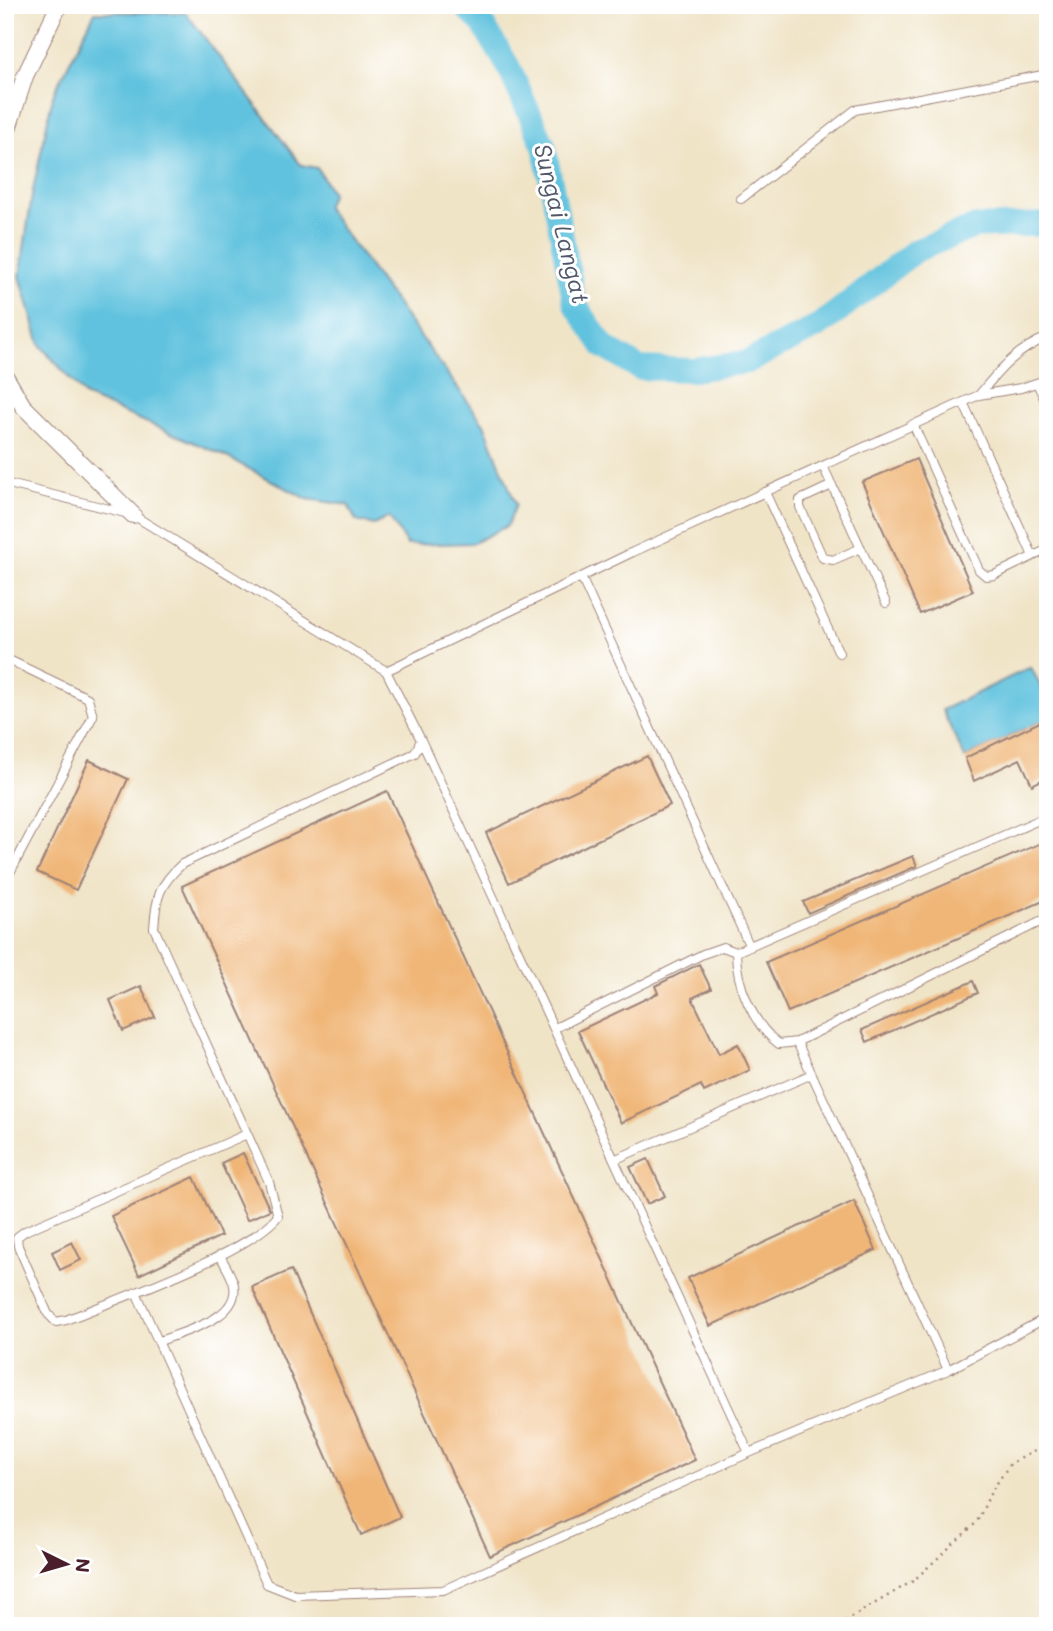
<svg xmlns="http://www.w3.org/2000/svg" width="1053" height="1631" font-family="Mali,sans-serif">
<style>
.water{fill:#60c2de;stroke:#557084;stroke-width:2}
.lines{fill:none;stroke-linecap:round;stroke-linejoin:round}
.river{stroke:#60c2de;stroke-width:24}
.building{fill:#f0b677}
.service-casing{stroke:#9d8279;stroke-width:10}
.minor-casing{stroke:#9d8279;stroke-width:18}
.path{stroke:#9d8279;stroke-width:2.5;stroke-dasharray:2 5;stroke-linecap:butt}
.service{stroke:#fff;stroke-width:8}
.minor{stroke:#fff;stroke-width:16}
.labels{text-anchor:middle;stroke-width:6;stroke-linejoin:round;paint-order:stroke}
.water-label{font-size:24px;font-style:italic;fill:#52586a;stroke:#fff}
</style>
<rect width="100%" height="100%" fill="#fff"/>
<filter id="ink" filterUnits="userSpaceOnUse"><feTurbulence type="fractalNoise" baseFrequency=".0143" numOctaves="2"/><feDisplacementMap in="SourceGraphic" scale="14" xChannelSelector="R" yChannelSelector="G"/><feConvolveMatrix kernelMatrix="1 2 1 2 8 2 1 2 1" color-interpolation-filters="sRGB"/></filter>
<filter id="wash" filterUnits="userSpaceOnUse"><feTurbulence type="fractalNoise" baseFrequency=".00686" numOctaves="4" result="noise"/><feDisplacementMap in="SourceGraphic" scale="28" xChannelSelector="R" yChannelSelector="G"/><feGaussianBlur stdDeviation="1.57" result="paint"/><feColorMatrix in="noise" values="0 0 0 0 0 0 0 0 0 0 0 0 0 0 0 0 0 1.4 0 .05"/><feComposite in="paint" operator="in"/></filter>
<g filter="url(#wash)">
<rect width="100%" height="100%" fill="#f0e4c7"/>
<path class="water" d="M95,12l91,1 115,152 16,3 15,25 -6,14 158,217 32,81 -9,21 -34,17 -66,2 -18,-28 -15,8 -18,-4 -8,-16 -41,-6 -86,-45 -135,-57 -46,-52 -20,-69 12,-81 21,-100z
M1031,667l17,35v16l-83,40 -23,-48z"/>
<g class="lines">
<path class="river" d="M463,5l19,18 26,43 36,80 31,158 29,43 35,21 54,2 54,-8 72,-36 96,-75 59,-24 74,-3"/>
</g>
<g id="blocks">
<path class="building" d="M916,459l57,132 -53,23 -58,-132z
M1048,718v59l-16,8 -12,-26 -46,22 -9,-23z
M647,756l23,49 -161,78 -23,-50z
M89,760l39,19 -52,111 -39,-18z
M387,791l308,669 -205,96 -308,-670z
M1048,840v59l-260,113 -22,-50z
M913,856l4,10 -109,47 -5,-11z
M699,964l12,25 -19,9 27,56 19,-10 12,26 -46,22 -3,-7 -80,38 -43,-92 80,-38 -3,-7z
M973,981l5,12 -111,49 -5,-12z
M141,986l14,31 -32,14 -13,-31z
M243,1153l27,57 -23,10 -26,-57z
M648,1159l17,37 -18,8 -17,-37z
M194,1177l27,59 -82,39 -28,-59z
M854,1201l22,49 -166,76 -22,-48z
M72,1242l9,18 -21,10 -8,-18z
M291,1270l109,247 -39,18 -109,-248z"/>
</g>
</g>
<g filter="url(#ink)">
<use href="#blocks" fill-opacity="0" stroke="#9d8279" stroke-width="2"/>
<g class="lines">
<g class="service-casing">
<path id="service" d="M741,199l114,-89 193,-36
M1037,383l11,24
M979,395c20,-25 38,-46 69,-58
M963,402l70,154
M913,424l66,146 7,6 8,-1 54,-26
M823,466l63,137
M5,483l128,32 253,156 35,69 -6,13 -233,111c-23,21 -26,33 -28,64l115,254 9,34c-29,37 -163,84 -212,104l-10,2 -8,-8 -30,-68 -1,-9 8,-6 222,-97
M832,485l-32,15v7l23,51 10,2 28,-12
M765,492l74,161
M581,577l169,370
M5,658l83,40 5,18 -88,166
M386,671l247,-119 346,-157 42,-7 27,-9
M421,740l328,713
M1048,816l-312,136c0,32 17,73 43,92l18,-2 251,-124
M555,1028l148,-74 20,-7 13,5
M797,1042l151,328
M616,1159l196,-85
M136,1292l131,292 28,11 148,-5 306,-137 199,-83 100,-53
M160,1341c24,-10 80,-22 74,-56 -2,-10 -10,-21 -14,-30"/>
</g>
<g class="minor-casing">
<path id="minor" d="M5,138l20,-62 34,-71
M5,376l18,30 110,109"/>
</g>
<path class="path" d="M803,1626l42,-5 68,-40 64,-59 14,-30 19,-28 38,-20"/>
<use href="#service" class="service"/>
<use href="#minor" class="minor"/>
</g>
</g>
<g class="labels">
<g class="water-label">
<text transform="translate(561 224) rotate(76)" y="8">Sungai Langat</text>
</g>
</g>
<rect width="1053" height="1631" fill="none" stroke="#fff" stroke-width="28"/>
<g transform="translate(66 1564) rotate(95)" stroke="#ffffff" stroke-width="5" paint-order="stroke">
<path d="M0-5L12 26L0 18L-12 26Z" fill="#4a1f2b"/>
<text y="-10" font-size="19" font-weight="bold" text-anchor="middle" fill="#4a1f2b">N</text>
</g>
</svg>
